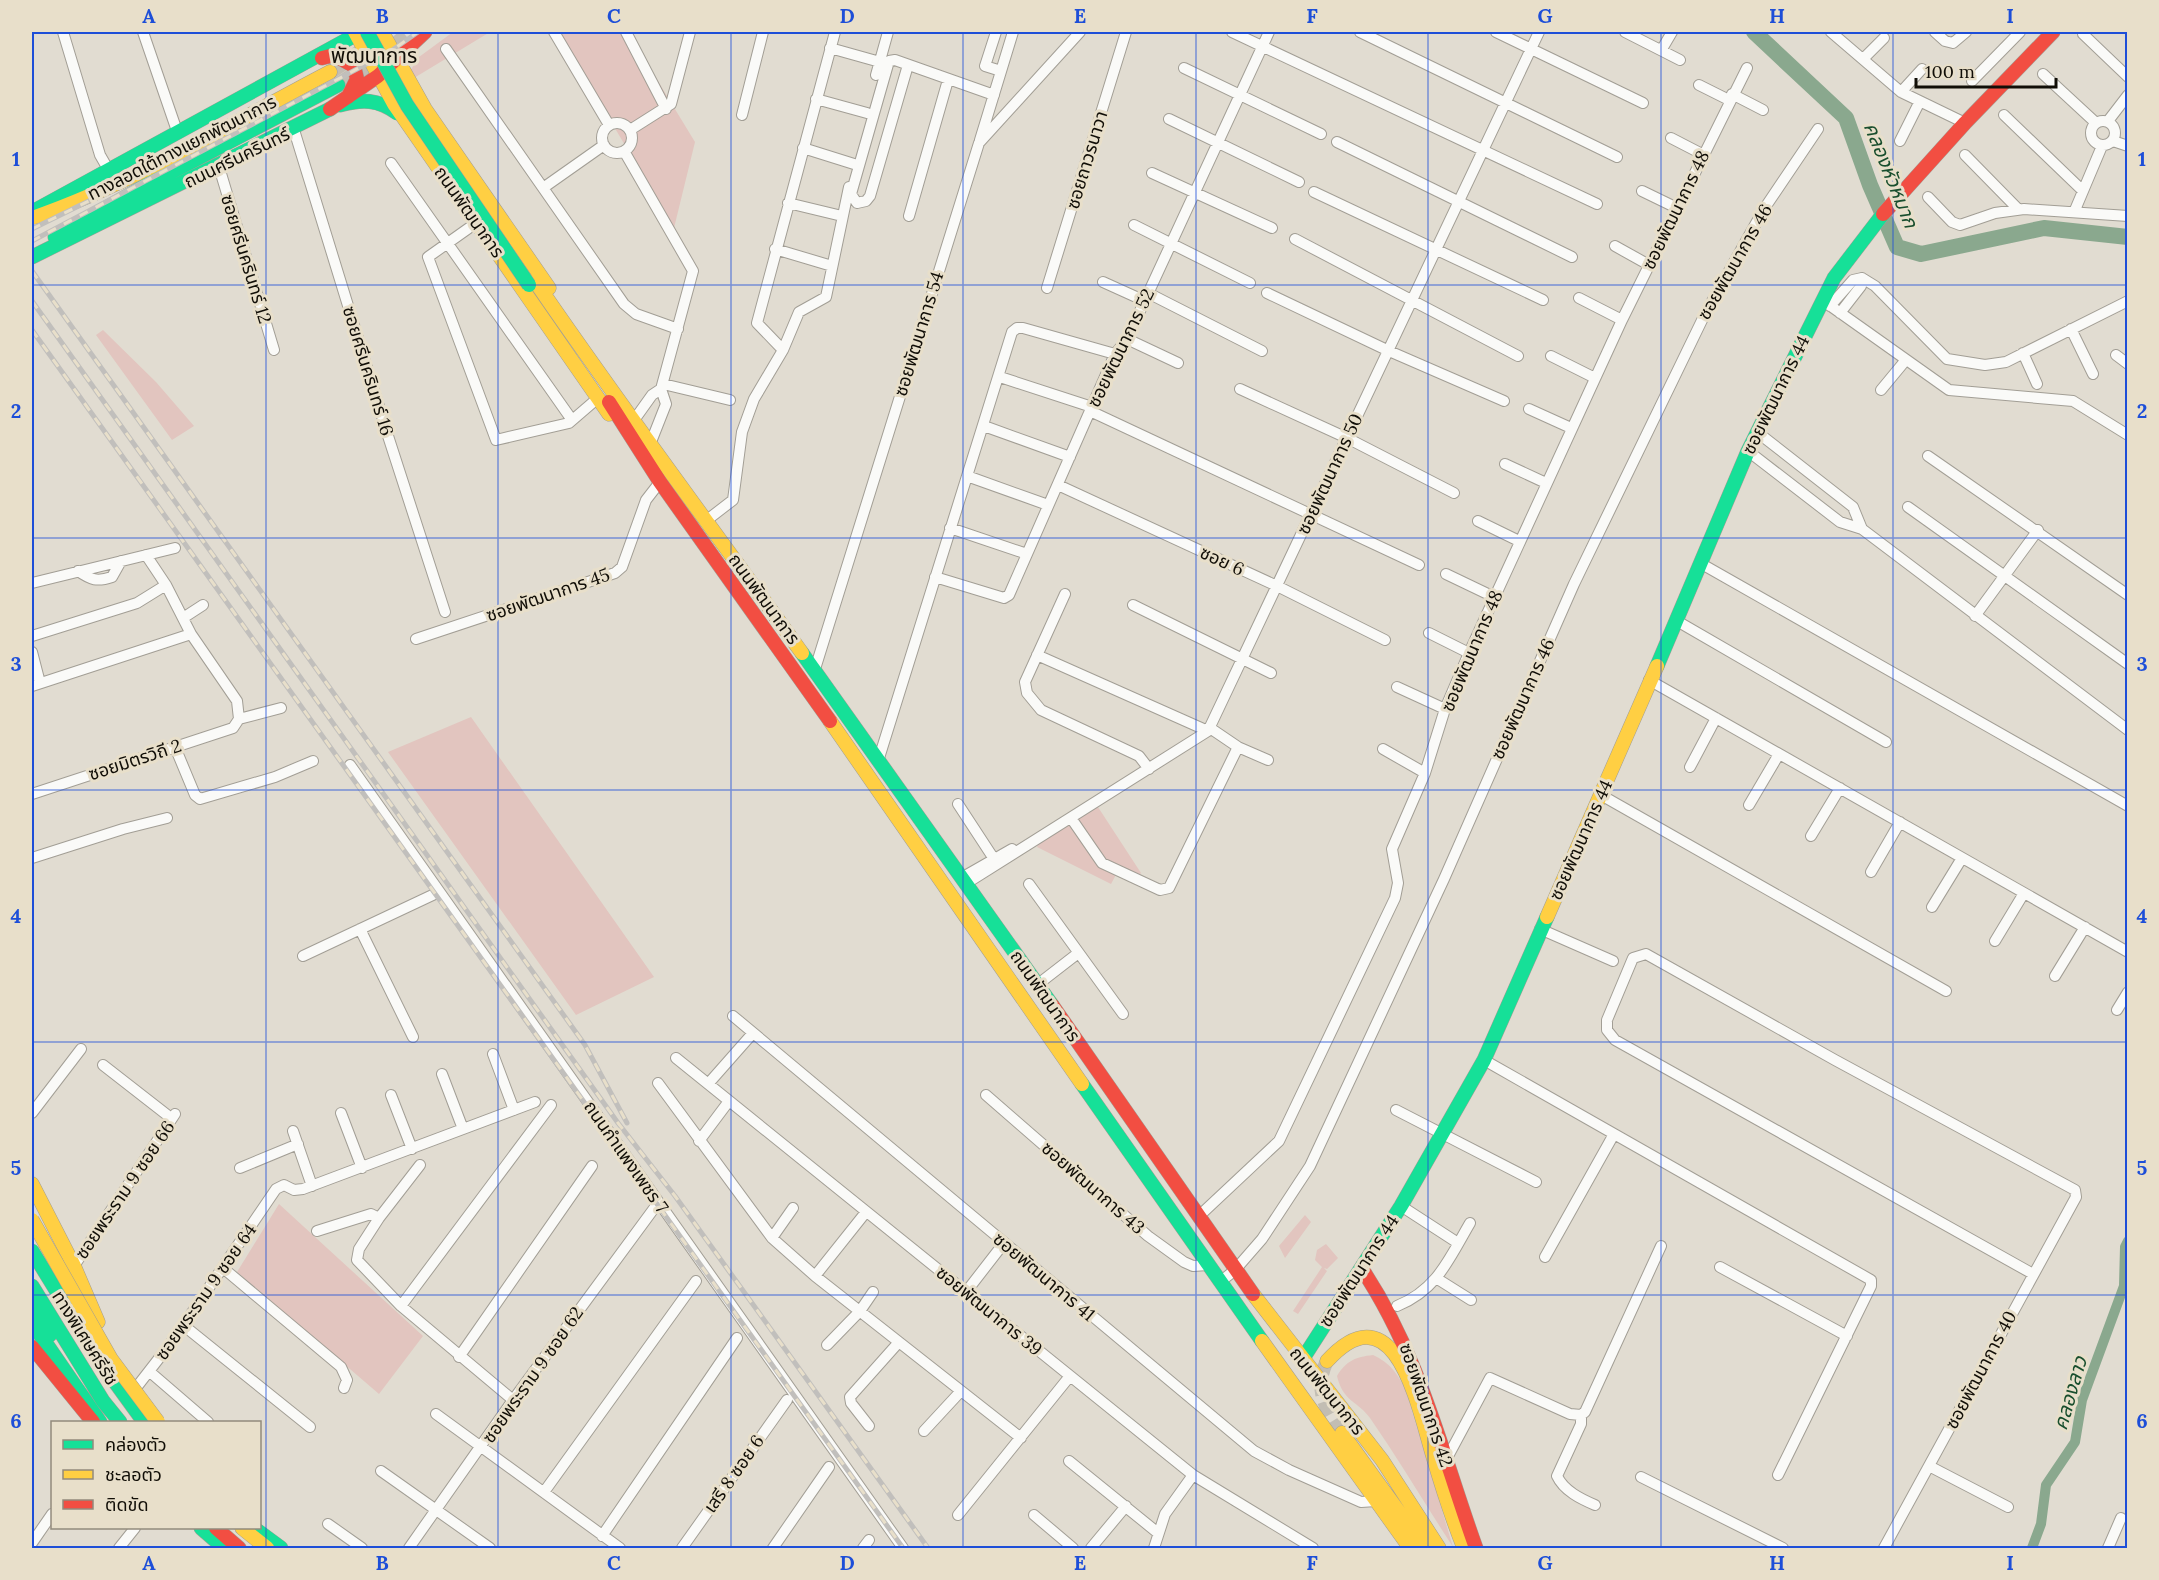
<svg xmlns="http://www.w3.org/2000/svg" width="2159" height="1580" font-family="Lora,'Noto Sans Thai',serif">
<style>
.green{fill:#e2c5bf}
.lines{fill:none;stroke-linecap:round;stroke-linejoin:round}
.canal{stroke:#8aa88e;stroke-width:10}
.river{stroke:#8aa88e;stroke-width:16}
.secondary-tunnel{stroke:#c2bdb3;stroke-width:14;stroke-dasharray:14 7;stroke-linecap:butt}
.primary-tunnel{stroke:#c2bdb3;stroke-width:15;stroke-dasharray:15 8;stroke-linecap:butt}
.street-casing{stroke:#a29e95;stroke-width:12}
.fast-casing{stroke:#a29e95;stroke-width:15}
.slow-casing{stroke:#a29e95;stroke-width:15}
.jam-casing{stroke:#a29e95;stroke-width:15}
.street{stroke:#fafaf8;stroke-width:10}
.fast{stroke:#16e098;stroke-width:14}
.slow{stroke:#ffcf43;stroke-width:14}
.jam{stroke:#f24e42;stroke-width:14}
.rail-casing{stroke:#c1bfbc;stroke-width:5}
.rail{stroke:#e8dfca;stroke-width:3;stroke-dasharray:9;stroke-linecap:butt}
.fast-bridge-casing{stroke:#a29e95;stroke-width:15;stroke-linecap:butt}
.slow-bridge-casing{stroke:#a29e95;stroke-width:15;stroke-linecap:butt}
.fast-bridge{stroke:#16e098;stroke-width:14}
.slow-bridge{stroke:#ffcf43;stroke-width:14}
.grid{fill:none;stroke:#1d4ed8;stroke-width:1.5;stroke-opacity:0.55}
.labels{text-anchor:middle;stroke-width:6;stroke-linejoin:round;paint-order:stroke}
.street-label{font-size:18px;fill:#110e07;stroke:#e8dfca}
.water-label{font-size:20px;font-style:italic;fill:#184e2d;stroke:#e8dfca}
.quarter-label{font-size:21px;fill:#110e07;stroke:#e8dfca}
.neatline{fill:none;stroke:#1d4ed8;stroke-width:2}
.grid-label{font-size:20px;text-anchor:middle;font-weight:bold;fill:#1d4ed8}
</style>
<rect width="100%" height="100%" fill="#e1dcd1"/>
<path class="green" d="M453,32h37l-76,46 -4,-7 9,-14z
M558,32h70l67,110 -21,86z
M103,330l53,52 38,44 -22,14 -76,-105z
M471,717l183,260 -78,38 -188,-263z
M1096,804l45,69 -5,6 -18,-8 -7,13 -74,-37 3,-7z
M279,1204l144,132 -44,58 -142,-122z
M1305,1215l6,7 -26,36 -6,-12z
M1326,1244l12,14 -11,11 -3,-1 3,3 -29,43 -5,-3 29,-44 -7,-7 2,-10z
M1373,1355c17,8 23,17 32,33l48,159c-28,-43 -54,-87 -83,-129 -12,-17 -27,-16 -33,-42 9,-15 18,-19 36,-21z"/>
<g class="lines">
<path class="canal" d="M2032,1548l9,-24 5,-39 29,-43 7,-42 42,-114 1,-39 3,-6"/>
<path class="river" d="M1754,32l92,86 24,67 27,62 24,7 123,-26 84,9"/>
<path class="secondary-tunnel" d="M1327,1361c-14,27 -1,49 15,72"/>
<path class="primary-tunnel" d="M330,72l45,-30
M338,85l44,-29 28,-24"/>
<g class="street-casing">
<path id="street" d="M63,32l37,123 8,14
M143,32l34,99
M554,32l55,93
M626,32l40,77
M996,32l-11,34 16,5
M1232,32l365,172
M1360,32l257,125
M1496,32l147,71
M1625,32l55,28
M1831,32l70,60 64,31
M1935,32l10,9 8,2 13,-11
M2083,34l45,43
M830,48l50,14
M446,49l178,255 12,10 42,15
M1662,49l10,-17
M1863,59l21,-21
M908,65l-38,131 -4,5 -9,2 -6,-9 38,-133 6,-1 99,35
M1184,68l137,66
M2043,74l53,49
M876,75l12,-43
M1972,81l48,-49
M1699,85l30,15
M1901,92l21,-23
M1732,94l31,16
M816,99l51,14
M742,115l21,-83
M2004,115l78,75
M1169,119l130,63
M2091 133a12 12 0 1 1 24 0a12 12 0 1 1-24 0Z
M2108,121l20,-26
M602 138a15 15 0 1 1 30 0a15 15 0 1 1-30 0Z
M294,130l95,309 56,173
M630,130l41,-26 19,-72
M1671,138l31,16
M980,140l33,-108
M1900,141l19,-38
M2113,141l15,5
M1337,142l235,115
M803,148l51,16
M624,151l69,120 -32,118 5,15 -15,38
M1965,155l53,54
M391,163l181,257
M219,167l55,183
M1152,173l120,55
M543,188l61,-43
M1642,191l35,17
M1314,192l229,108
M1928,197l24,25 8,3 35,-12 29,-4 104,7
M788,203l54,13
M2075,210l27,-64
M909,216l39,-136
M476,223l-48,34 68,183 73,-17 29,-25
M1134,225l116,58
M1295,239l223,117
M1615,246l34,19
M775,249l57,17
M1103,282l42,19
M1047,288l79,-256
M1148,293l114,58
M1267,293l122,58 115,50
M1579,298l43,22
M1825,302l124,88 124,11 55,34
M1830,306l23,-26 9,-2 13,8 72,73 38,6 21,-3 122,-61
M1840,313l21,-27 1,-8
M2071,329l22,45
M1127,339l51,24
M783,350l16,-38 27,-15 23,-110
M2023,353l14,31
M2116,355l12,9
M1551,356l44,22
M1000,377l92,30
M663,384l67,16
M1240,389l107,49 107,55
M1881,390l24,-29
M1529,409l42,19
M1090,411l329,154
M637,416l15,-21 9,-6
M984,426l86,31
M1757,432l96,75 9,22
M1748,451l92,71 22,7 266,201
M1928,456l200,139
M1505,464l41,19
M967,476l81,29
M1058,485l219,101 108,54
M1908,507l220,157
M707,520l26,-20 9,-68 12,-33 29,-49 -26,-27 78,-291
M1478,521l41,20
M950,528l77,26
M1700,563l428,243
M78,571c13,9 19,11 34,6l9,-16
M1446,574l48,23
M935,577l69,21 5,-3 106,-241 12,-15 142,-307
M32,583l143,-35
M1065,594l-40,88 2,11 14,17 98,46 10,13
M1133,605l138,68
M1975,616l63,-86
M183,618l20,-13
M1677,621l209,121
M1429,633l40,20
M32,636l105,-33 29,-18
M416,639l199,-66 7,-6 24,-67 14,-18
M32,652l8,31
M1037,655l171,76
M815,669l164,-526 101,-111
M1649,680l479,272
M32,686l159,-52
M1397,687l48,22
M239,719l42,-11
M1210,728l28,19 30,13
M175,747l20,48 5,4 75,-22 38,-16
M1383,749l42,24
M879,758l133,-426 5,-4h6l92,26
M350,765l553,783
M1690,767l26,-49
M32,794l201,-66 6,-9 -2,-18 -46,-67 -25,-49 -20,-30
M1601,795l345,196
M958,804l36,55
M1749,805l30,-51
M1071,818l31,45 58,27 9,-2 69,-141
M1811,836l29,-48
M32,858l91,-29 44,-11
M1871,872l29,-50
M963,877l49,-28
M967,883l241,-152 331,-699
M1029,884l94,130
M1932,907l30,-49
M360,929l53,108
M1540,929l73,32
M1995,941l29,-48
M303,956l136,-64
M2055,976l30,-49
M1037,985l40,-31
M2117,1010l11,-18
M733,1016l521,435 35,19 72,32 15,-1
M493,1054l21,56
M676,1058l517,417 120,73
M1484,1060l387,220v6l-93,189
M103,1065l68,53
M442,1074l21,55
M658,1083l114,155 43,38 206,162
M708,1084l45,-51
M391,1095l21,54
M986,1095l162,141 36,26 9,4 15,-1
M1396,1110l140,72
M32,1113l49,-64
M341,1113l21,55
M293,1131l19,55
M699,1141l30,-40
M240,1168l58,-24
M1401,1206l57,37
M1198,1217l81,-76 116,-243 3,-15 -6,-34 33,-76 20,-64 24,-56 153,-333 125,-252
M379,1218l41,-53
M317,1231l54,-17 8,4 -20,31 -2,11 44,46 112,94
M772,1238l21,-30
M1545,1257l69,-123
M74,1266l101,-152
M1720,1267l127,69
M223,1268l118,99 6,13 -3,8
M815,1276l51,-64
M1436,1278l35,22
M1220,1282l15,-12 27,-31 48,-73 134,-287 130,-295 131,-270 59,-105 54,-80
M966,1292l38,-49
M401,1306l150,-201
M1397,1306c40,-16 52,-47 73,-83
M183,1325l127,102
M827,1345l33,-34 13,-19
M459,1357l133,-191
M150,1372l58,50
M132,1393l42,-54 102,-150 8,-4 10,5 9,-1 232,-87
M436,1414l184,134
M1581,1415v9l-24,52c7,15 24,23 38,29
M869,1426l-18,-23 -1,-6 49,-55
M924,1431l37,-40
M1446,1460l44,-82 80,36 11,1 4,-3 76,-166
M1069,1461l89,72
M1929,1466l79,41
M381,1471l109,77
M1641,1477l142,71
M544,1492l152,-211
M958,1515l112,-139
M1034,1515l39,33
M328,1524l34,24
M602,1536l135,-198
M32,1543l20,-29
M119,1548l16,-20
M409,1548l104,-148 145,-197
M682,1548l105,-148
M773,1548l56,-81
M863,1548l6,-8
M1091,1548l35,-42
M1154,1548l11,-34 28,-39
M1884,1548l192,-351 -1,-7 -240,-130 -189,-106 -13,4 -26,62v10l8,10 418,234
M2108,1548l13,-30"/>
</g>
<g class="fast-casing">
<path id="fast" d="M340,105c22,-6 38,-6 57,8
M32,212l329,-180
M55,237l88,-50 195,-102
M32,257l298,-148
M802,653l250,352
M1657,666l91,-215 86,-173 49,-64
M1082,1084l180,257
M32,1251l67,109 45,62
M32,1286l71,115 17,21
M32,1306l18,29
M32,1323l68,99
M1302,1360l99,-154 83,-146 63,-143
M201,1528l23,20
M258,1531l23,17"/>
</g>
<g class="slow-casing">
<path id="slow" d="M355,32l39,72 215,310
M382,32l43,77 124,179
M35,217c103,-36 199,-95 295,-145
M535,281c86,126 178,248 267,372
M830,721l252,363
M1547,917l110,-251
M32,1184l42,82 24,56
M1253,1294l129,166 57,88
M1262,1341l148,207
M1327,1361c69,-76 92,50 106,95 9,31 19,62 31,92
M1342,1433l83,115
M242,1528l25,20"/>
</g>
<g class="jam-casing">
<path id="jam" d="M322,58l12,-3 20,11 3,13 -9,18
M330,109l48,-33 47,-44
M1883,214l82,-91 88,-91
M609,402l51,80 170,239
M1052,1005l201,289
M1362,1269c58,87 79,182 114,279
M32,1347l61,75
M216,1528l23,20"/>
</g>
<use href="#street" class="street"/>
<use href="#fast" class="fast"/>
<use href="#slow" class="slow"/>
<use href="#jam" class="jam"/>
<g class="rail-casing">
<path id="rail" d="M32,229l83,-41
M32,241l359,-190 27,-19
M32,271l553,774 42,78
M32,301l586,822 57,73 253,352
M32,330l871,1218"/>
</g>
<use href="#rail" class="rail"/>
<g class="fast-bridge-casing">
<path id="fast-bridge" d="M367,32l40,73 122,180"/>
</g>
<g class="slow-bridge-casing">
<path id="slow-bridge" d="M32,1220l79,139 47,63"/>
</g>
<use href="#fast-bridge" class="fast-bridge"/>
<use href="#slow-bridge" class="slow-bridge"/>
</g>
<path class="grid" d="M266,32v1516M498,32v1516M731,32v1516M963,32v1516M1196,32v1516M1428,32v1516M1661,32v1516M1893,32v1516M32,285h2096M32,538h2096M32,790h2096M32,1042h2096M32,1295h2096"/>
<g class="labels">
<g class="street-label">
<text transform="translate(182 148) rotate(-27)" y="6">ทางลอดใต้ทางแยกพัฒนาการ</text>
<text transform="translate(237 158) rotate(-26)" y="6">ถนนศรีนครินทร์</text>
<text transform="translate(1087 160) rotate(-73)" y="6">ซอยถาวรนาวา</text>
<text transform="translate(1676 210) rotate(-64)" y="6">ซอยพัฒนาการ 48</text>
<text transform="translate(469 212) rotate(55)" y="6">ถนนพัฒนาการ</text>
<text transform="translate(246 259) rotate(73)" y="6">ซอยศรีนครินทร์ 12</text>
<text transform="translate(1735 262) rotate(-60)" y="6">ซอยพัฒนาการ 46</text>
<text transform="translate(919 334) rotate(-73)" y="6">ซอยพัฒนาการ 54</text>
<text transform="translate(1121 348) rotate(-64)" y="6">ซอยพัฒนาการ 52</text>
<text transform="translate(368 371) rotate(73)" y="6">ซอยศรีนครินทร์ 16</text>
<text transform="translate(1776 395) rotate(-64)" y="6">ซอยพัฒนาการ 44</text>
<text transform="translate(1330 474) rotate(-65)" y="6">ซอยพัฒนาการ 50</text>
<text transform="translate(1222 561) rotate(25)" y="6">ซอย 6</text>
<text transform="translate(548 595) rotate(-19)" y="6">ซอยพัฒนาการ 45</text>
<text transform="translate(764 599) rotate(54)" y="6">ถนนพัฒนาการ</text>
<text transform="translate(1472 651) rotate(-67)" y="6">ซอยพัฒนาการ 48</text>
<text transform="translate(1523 699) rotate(-66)" y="6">ซอยพัฒนาการ 46</text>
<text transform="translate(135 760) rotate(-18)" y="6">ซอยมิตรวิถี 2</text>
<text transform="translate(1581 840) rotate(-66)" y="6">ซอยพัฒนาการ 44</text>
<text transform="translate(1045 996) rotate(55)" y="6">ถนนพัฒนาการ</text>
<text transform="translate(626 1157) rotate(55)" y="6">ถนนกำแพงเพชร 7</text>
<text transform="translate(1093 1188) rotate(41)" y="6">ซอยพัฒนาการ 43</text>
<text transform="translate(125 1190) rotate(-56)" y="6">ซอยพระราม 9 ซอย 66</text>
<text transform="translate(1359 1271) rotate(-57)" y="6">ซอยพัฒนาการ 44</text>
<text transform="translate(1044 1277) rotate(40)" y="6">ซอยพัฒนาการ 41</text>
<text transform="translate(206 1292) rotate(-55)" y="6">ซอยพระราม 9 ซอย 64</text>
<text transform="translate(989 1311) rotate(39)" y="6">ซอยพัฒนาการ 39</text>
<text transform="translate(85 1338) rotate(58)" y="6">ทางพิเศษศรีรัช</text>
<text transform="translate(1981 1370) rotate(-62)" y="6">ซอยพัฒนาการ 40</text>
<text transform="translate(533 1375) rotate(-55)" y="6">ซอยพระราม 9 ซอย 62</text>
<text transform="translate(1327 1391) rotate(51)" y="6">ถนนพัฒนาการ</text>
<text transform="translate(1426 1405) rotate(71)" y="6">ซอยพัฒนาการ 42</text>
<text transform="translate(734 1474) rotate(-55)" y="6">เสรี 8 ซอย 6</text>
</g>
<g class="water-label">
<text transform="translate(1891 175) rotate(68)" y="7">คลองหัวหมาก</text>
<text transform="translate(2070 1393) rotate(-74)" y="7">คลองลาว</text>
</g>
<g class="quarter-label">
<text x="374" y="63">พัฒนาการ</text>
</g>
</g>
<rect width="2159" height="1580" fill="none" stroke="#e8dfca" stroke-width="66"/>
<rect x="51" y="1421" width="210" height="108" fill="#e8dfca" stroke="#928b7c" stroke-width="1.5"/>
<rect x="63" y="1440" width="30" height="9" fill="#16e098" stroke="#928b7c" stroke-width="1.5"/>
<text x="105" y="1451" font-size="18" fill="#110e07">คล่องตัว</text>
<rect x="63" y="1470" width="30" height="9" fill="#ffcf43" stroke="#928b7c" stroke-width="1.5"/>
<text x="105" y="1481" font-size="18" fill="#110e07">ชะลอตัว</text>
<rect x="63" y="1500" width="30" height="9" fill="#f24e42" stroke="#928b7c" stroke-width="1.5"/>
<text x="105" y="1511" font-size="18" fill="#110e07">ติดขัด</text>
<path d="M1916 78v9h140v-9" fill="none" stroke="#110e07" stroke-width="3"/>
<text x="1925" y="78" font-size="18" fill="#110e07" stroke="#e8dfca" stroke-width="4.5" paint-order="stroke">100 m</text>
<rect x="33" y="33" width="2093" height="1514" class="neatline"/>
<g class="grid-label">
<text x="149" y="23">A</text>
<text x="382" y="23">B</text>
<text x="614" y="23">C</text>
<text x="847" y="23">D</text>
<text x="1080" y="23">E</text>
<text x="1312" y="23">F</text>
<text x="1545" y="23">G</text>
<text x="1777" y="23">H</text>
<text x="2010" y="23">I</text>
<text x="16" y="166">1</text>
<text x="2142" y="166">1</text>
<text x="16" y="418">2</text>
<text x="2142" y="418">2</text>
<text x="16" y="671">3</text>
<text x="2142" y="671">3</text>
<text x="16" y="923">4</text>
<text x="2142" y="923">4</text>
<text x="16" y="1175">5</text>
<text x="2142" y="1175">5</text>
<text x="16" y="1428">6</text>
<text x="2142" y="1428">6</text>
<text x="149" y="1570">A</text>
<text x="382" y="1570">B</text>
<text x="614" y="1570">C</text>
<text x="847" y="1570">D</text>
<text x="1080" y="1570">E</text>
<text x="1312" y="1570">F</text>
<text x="1545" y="1570">G</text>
<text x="1777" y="1570">H</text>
<text x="2010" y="1570">I</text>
</g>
</svg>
